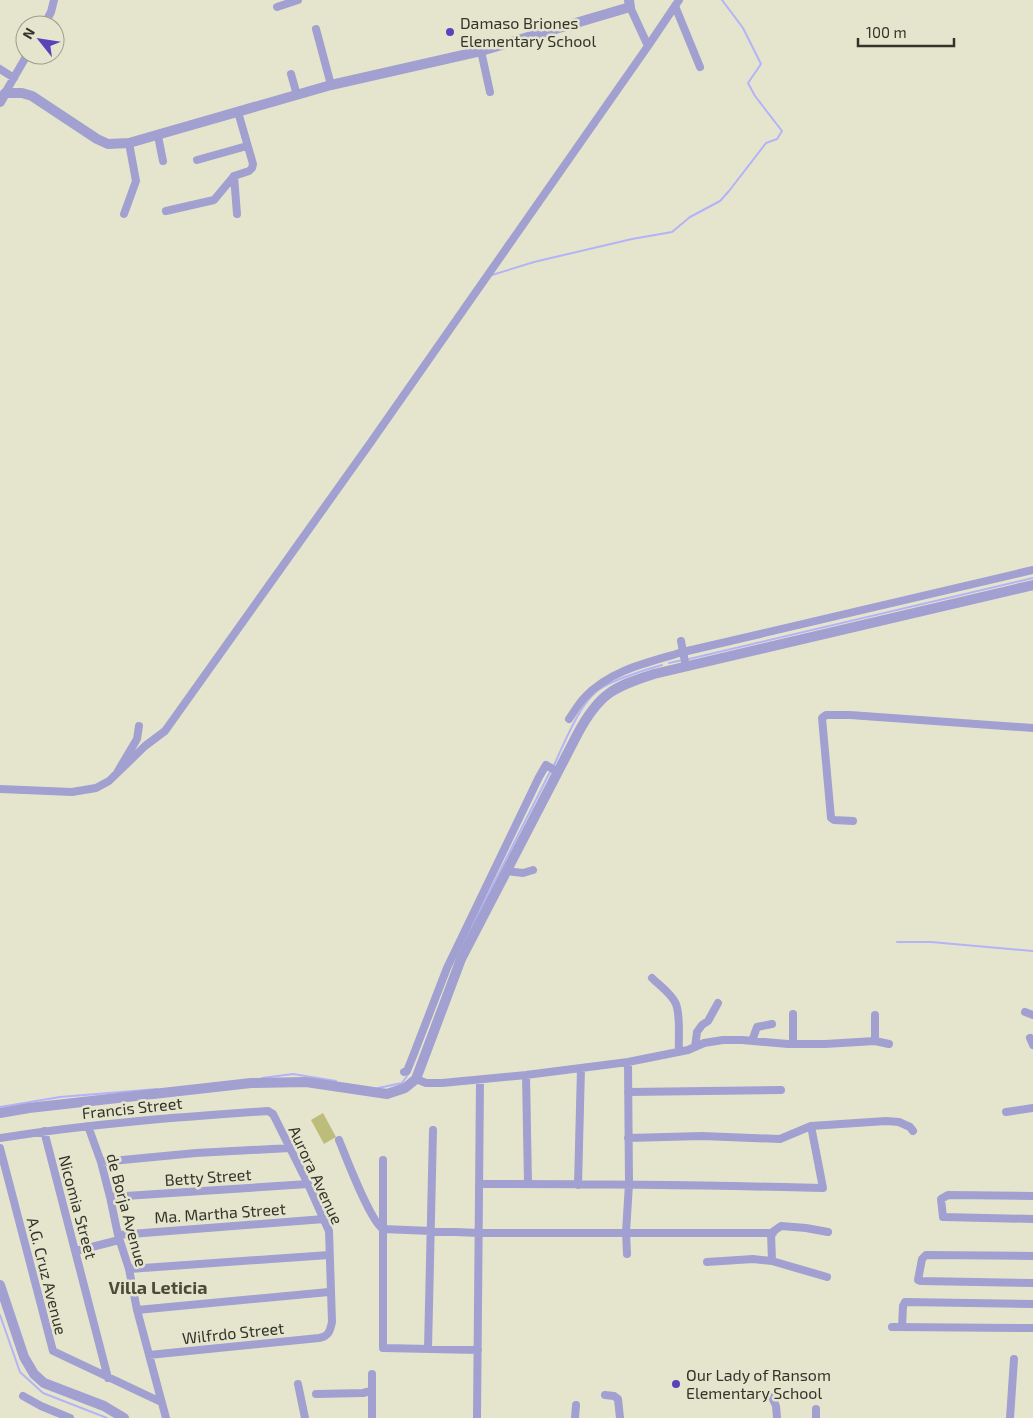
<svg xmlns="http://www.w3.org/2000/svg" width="1033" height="1418" font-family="'Exo 2',sans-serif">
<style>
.green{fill:#bebc7a}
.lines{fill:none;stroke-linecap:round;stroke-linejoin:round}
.stream{stroke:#b5b3f7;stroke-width:2}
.minor{stroke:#a1a0d0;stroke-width:8}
.tertiary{stroke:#a1a0d0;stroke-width:10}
.poi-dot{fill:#5943bb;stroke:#e5e5ce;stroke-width:2}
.labels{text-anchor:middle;stroke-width:5;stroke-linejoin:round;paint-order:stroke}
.poi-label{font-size:16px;fill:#34342b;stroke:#e5e5ce;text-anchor:start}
.street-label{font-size:16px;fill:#34342b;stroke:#e5e5ce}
.neighbourhood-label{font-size:18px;font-weight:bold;fill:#4c4b38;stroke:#e5e5ce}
</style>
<rect width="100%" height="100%" fill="#e5e5ce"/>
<path class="green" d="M323,1113l13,24 -12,7 -13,-24z"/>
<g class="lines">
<path class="stream" d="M492,275l42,-13 98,-23 40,-7 18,-15 30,-16 9,-10 37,-48 11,-4 5,-8 -27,-35 -7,-13 13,-19 -18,-36 -21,-28
M689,659l344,-81
M669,663l14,-3
M554,765c10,-21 25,-60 43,-74 12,-10 50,-22 65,-26
M897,942h34l102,9
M461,948l89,-176
M262,1078l31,-4 43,7
M378,1088l24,-5 7,-10
M0,1107l60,-10 97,-8
M0,1315l20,57 23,21 64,25"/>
<path class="minor" d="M675,6l25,61
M277,7l21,-7
M44,25l7,-13 3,-12
M316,29l15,56
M648,46l31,-46
M481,51l9,41
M0,69l14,9
M291,74l6,21
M5,93l22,-38
M158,136l5,25
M197,160l50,-14
M234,176l3,38
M166,211l48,-11 20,-24 15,-5 3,-3 1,-4 -15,-52
M124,214l12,-33 -7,-38
M681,641l5,26
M569,719c5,-7 10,-16 16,-22 25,-27 64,-35 98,-45l350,-82
M118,771l19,-32 2,-13
M0,789l72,3 24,-4 13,-7 36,-35 20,-15 206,-289 277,-396 -18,-39
M853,821l-19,-1 -3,-2 -9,-100 4,-3h24l183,13
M506,871l17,2 10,-3
M652,978c8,8 20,16 24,26 5,14 2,33 3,48
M1025,1012l8,3
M793,1014v30
M875,1015v26
M1030,1038l3,7
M752,1041l5,-14 15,-3
M695,1047l2,-15 5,-7 6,-4 10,-18
M404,1072l3,-1 6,-15 34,-88 92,-191 7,-12 12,7
M526,1075l2,109
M416,1079l10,4h16l84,-8 102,-13 60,-12 16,-7 19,-3h19l46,4h37l50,-3 14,3
M628,1092l153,-2
M1006,1112l27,-4
M88,1126l13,36 9,35 8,38 11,34 8,41 29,108
M44,1131l64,247
M0,1138c89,-14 178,-21 268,-27l5,3 35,70 21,47 3,91c-2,9 -3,14 -13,16l-170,17
M628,1138l74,-2 78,3 31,-13 75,-5 13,1 11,5 3,4
M339,1140c7,17 31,81 44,89l96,4h294
M0,1148l53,203 108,51
M383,1160v188l95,2
M101,1162l95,-9 94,-5
M479,1184c115,0 229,1 344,4l-12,-62
M578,1185l3,-117
M1033,1196l-85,-1 -7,4 2,18 90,2
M110,1197l198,-13
M118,1235l206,-16
M76,1251l43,-11
M627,1254l-1,-22 3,-48 -1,-122
M1033,1256l-107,-1 -4,4 -4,21 2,1 113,2
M772,1261l55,16
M707,1262l46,-3 19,2 -1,-28 10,-7 25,2 22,4
M129,1269l200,-14
M137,1310l192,-18
M892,1327l141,1
M902,1327l1,-21 2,-4 128,2
M428,1349l5,-219
M298,1384l7,34
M316,1394l47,-1 8,-2
M605,1395l9,1 4,3 2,19
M23,1396l18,10 29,12
M772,1397l4,9 1,12
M816,1409v9
M372,1418v-44
M477,1418l3,-337
M575,1418l1,-13
M1010,1418l4,-59"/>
<path class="tertiary" d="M0,102l5,-9h17l10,3 65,43 11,5 21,-1 202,-58 150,-34 149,-44 -1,-7
M0,1113l29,-5 222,-25 55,-1 81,12 18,-6 11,-9 45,-120 117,-226c21,-39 35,-46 76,-59l379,-89
M0,1285l24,72 10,17 10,9 60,23 20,12"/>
</g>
<g class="poi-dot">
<circle cx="450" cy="32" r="5"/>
<circle cx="676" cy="1384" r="5"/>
</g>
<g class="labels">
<g class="poi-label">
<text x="460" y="29">Damaso Briones<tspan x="460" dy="18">Elementary School</tspan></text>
<text x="686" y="1381">Our Lady of Ransom<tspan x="686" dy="18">Elementary School</tspan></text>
</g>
<g class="street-label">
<text transform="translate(132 1108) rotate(-6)" y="6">Francis Street</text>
<text transform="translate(316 1175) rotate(65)" y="6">Aurora Avenue</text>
<text transform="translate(208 1177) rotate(-4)" y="6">Betty Street</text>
<text transform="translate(78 1207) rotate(75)" y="6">Nicomia Street</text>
<text transform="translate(127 1210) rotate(75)" y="6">de Borja Avenue</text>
<text transform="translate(220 1213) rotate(-4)" y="6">Ma. Martha Street</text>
<text transform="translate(47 1276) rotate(76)" y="6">A.G. Cruz Avenue</text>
<text transform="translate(233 1333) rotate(-6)" y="6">Wilfrdo Street</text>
</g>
<g class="neighbourhood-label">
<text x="158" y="1294">Villa Leticia</text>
</g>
</g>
<g transform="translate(40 40) rotate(300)"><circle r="24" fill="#e5e5ce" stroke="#9e9e8d"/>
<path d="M0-4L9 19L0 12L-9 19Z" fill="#5943bb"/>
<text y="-8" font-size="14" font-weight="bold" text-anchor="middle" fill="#34342b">N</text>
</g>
<path d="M858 38v8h96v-8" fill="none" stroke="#34342b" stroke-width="2.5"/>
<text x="866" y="38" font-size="15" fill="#34342b" stroke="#e5e5ce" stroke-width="4" paint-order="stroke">100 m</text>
</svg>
